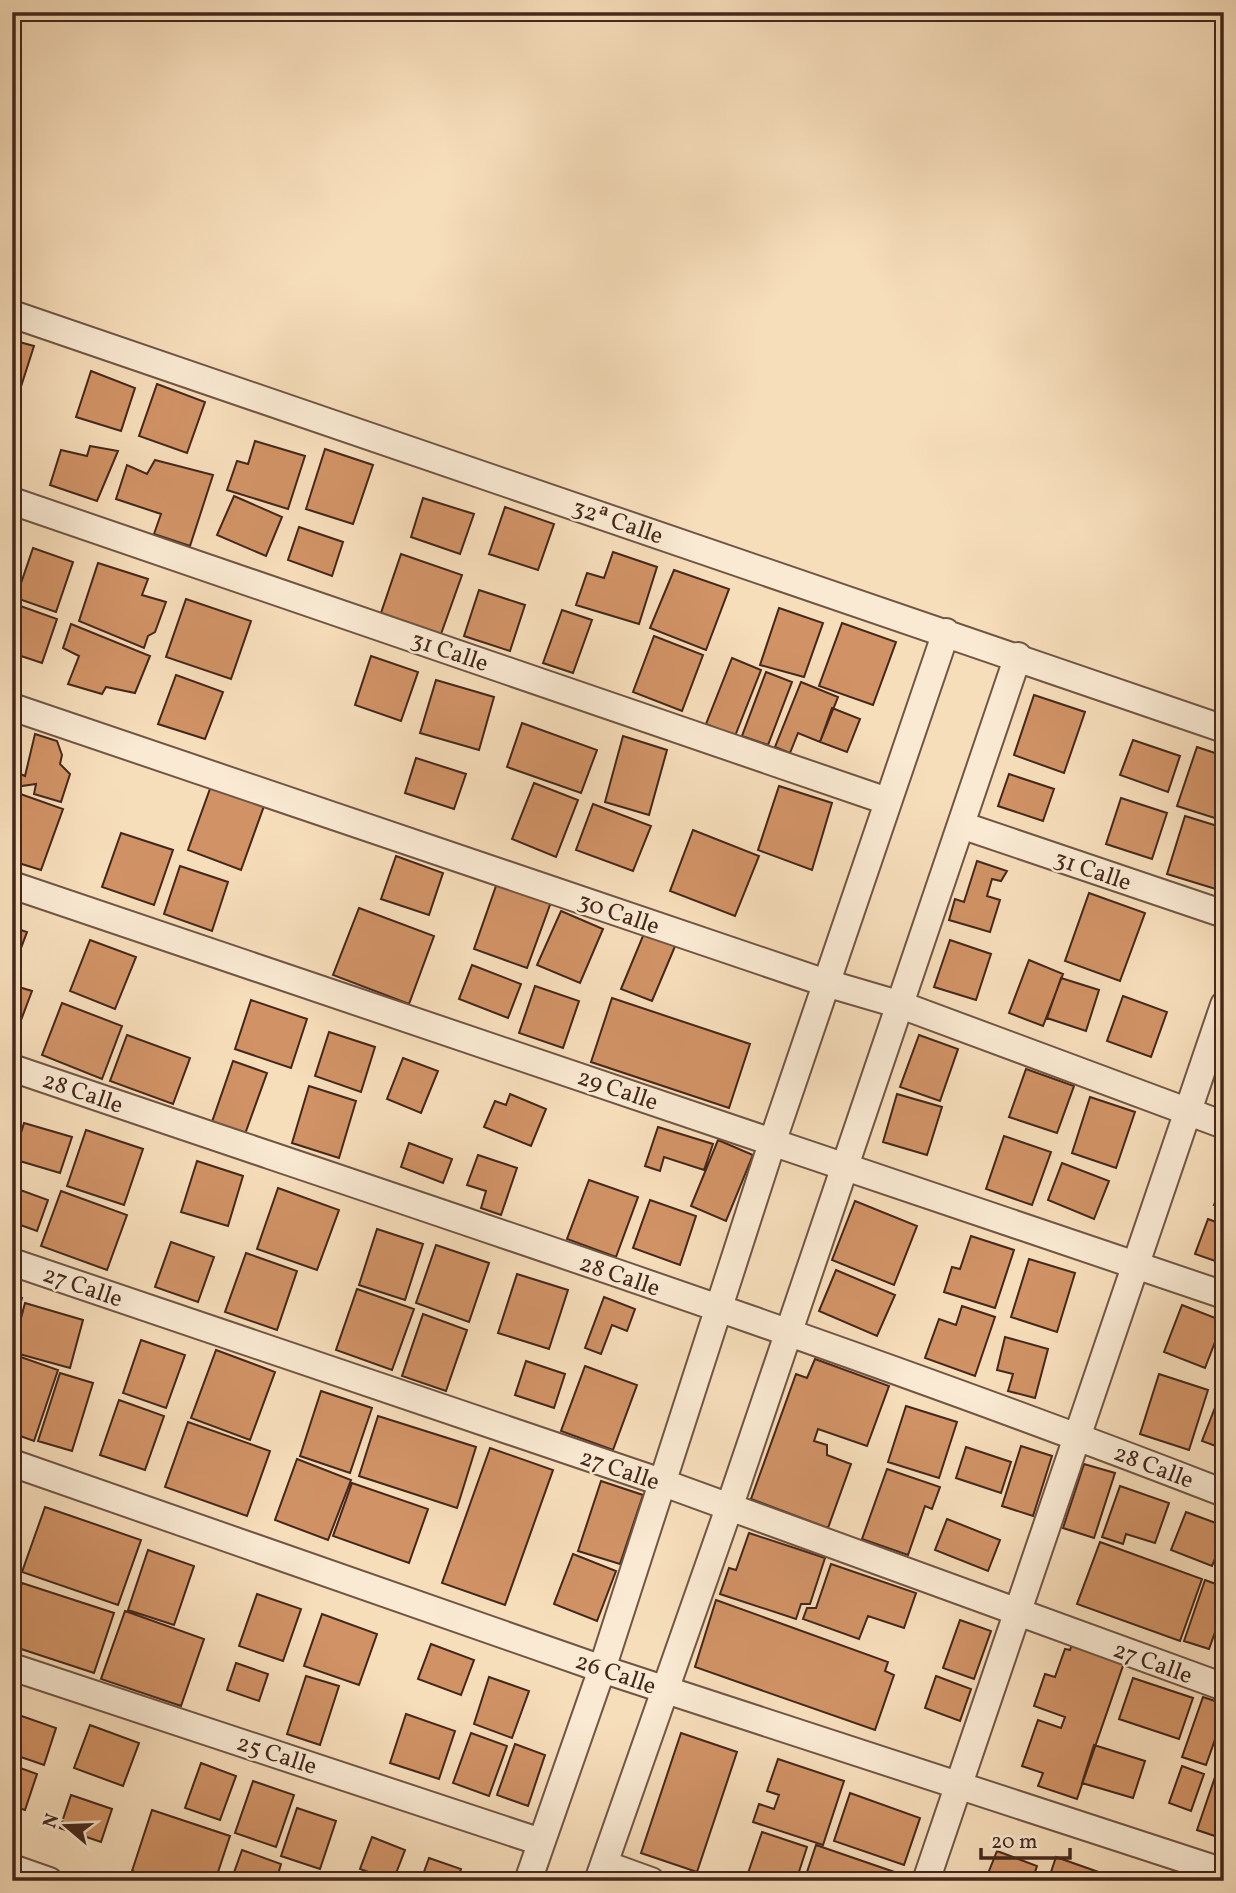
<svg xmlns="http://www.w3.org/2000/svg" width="1236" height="1893" font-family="Vollkorn,serif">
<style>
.building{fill:#d19366;stroke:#44271c;stroke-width:2}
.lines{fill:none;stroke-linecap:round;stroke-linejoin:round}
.minor-casing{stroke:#715544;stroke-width:30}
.minor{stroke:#faead3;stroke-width:26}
.labels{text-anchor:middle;stroke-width:5;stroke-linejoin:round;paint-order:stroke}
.street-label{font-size:24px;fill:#44271c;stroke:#faead3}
</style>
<rect width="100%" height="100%" fill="#f7debb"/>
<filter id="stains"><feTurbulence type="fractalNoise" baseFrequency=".00286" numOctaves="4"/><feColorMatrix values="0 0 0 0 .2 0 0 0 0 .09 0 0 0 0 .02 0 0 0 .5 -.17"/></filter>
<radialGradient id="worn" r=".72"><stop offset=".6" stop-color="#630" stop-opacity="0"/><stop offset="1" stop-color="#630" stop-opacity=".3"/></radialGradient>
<path class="building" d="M12,340l22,6 -17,53 -5,-3z
M91,371l44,17 -14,43 -45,-14z
M157,384l48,18 -18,51 -48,-17z
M255,441l50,15 -17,53 -61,-19 10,-29 11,3z
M90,446l28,5 -21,50 -47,-16 11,-35 26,6z
M325,449l48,16 -20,59 -47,-15z
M155,460l58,15 -23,71 -36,-12 7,-20 -45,-15 11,-34 20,9z
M234,496l48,21 -16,39 -49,-21z
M423,498l51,16 -14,40 -49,-17z
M505,507l49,17 -16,46 -49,-16z
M299,527l44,15 -11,34 -44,-16z
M33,548l40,14 -17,50 -40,-14z
M613,552l44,15 -18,57 -63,-19 11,-32 17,5z
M401,554l61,21 -21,59 -60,-21z
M98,563l50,16 -6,16 24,7 -11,30 -7,4 -4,12 -65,-27z
M674,570l55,19 -23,61 -56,-22z
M479,590l46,15 -15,46 -46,-15z
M186,599l65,22 -20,58 -65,-22z
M12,603l45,16 -15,44 -30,-10z
M779,608l44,15 -19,54 -44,-12z
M562,610l30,10 -19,53 -30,-10z
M842,623l54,19 -23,63 -54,-19z
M71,624l79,32 -15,37 -29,-6 -4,7 -34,-10 11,-28 -16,-8z
M654,636l49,19 -21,56 -49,-19z
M371,656l47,16 -17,49 -46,-16z
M732,658l29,12 -26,66 -29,-12z
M766,672l26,10 -24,63 -26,-9z
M176,675l47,17 -18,47 -47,-15z
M436,680l58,17 -15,53 -59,-17z
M801,682l37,15 -18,45 -22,-9 -8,20 -15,-6z
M1034,695l51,17 -21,61 -50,-18z
M832,708l28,11 -13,33 -27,-10z
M522,723l75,27 -16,43 -74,-26z
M35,734l22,7 5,14 -2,9 10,10 -9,28 -27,-8 2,-10 -21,3 3,-14 7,3z
M623,736l44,14 -18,65 -44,-13z
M1133,740l47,16 -12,36 -48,-17z
M1197,747l27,9v65l-47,-15z
M416,758l50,16 -12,35 -49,-16z
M1009,774l45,15 -11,32 -45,-15z
M534,783l44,17 -22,57 -44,-18z
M211,786l53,20 -23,64 -53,-20z
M779,786l53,17 -20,67 -54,-20z
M12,791l51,18 -22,61 -29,-9z
M1121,798l46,15 -15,46 -46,-15z
M593,804l58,22 -18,45 -57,-21z
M1185,816l39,12v45l-5,17 -52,-16z
M693,830l66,26 -24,60 -65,-25z
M121,833l52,17 -19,55 -52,-18z
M396,856l47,17 -14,42 -48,-16z
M977,861l30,10 -6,10 -9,-2 -5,17 13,4 -10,32 -41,-12 6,-21 9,3z
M180,866l48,16 -16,49 -48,-17z
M497,883l54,19 -24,66 -53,-19z
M1089,893l56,20 -25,68 -55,-20z
M359,908l75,28 -25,68 -76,-29z
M561,911l42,18 -23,54 -43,-18z
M12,927l15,5 -15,40z
M645,931l31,13 -24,57 -31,-12z
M90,940l46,17 -21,52 -45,-18z
M950,940l41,14 -15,46 -42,-13z
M1029,960l34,14 -20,52 -34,-13z
M472,965l49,19 -13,34 -49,-19z
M1061,978l38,12 -13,41 -39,-13z
M12,985l20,6 -20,53z
M535,986l44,15 -16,47 -44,-15z
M1123,996l44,16 -16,45 -44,-16z
M612,998l138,46 -21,64 -138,-46z
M251,1000l56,19 -16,49 -56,-19z
M62,1003l60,23 -20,53 -60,-24z
M329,1032l46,15 -14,45 -46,-16z
M127,1035l63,23 -17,46 -63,-23z
M919,1035l39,14 -18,52 -40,-14z
M403,1058l35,13 -17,42 -34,-14z
M233,1061l34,12 -22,61 -33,-12z
M1026,1069l48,17 -17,47 -48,-16z
M309,1086l47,15 -17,57 -47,-15z
M510,1094l36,15 -15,37 -47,-19 11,-26 11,4z
M897,1094l45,13 -15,48 -44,-13z
M1090,1097l45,15 -19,56 -44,-15z
M24,1123l48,14 -12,36 -47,-14z
M658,1127l55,17 -9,26 -40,-13 -4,14 -15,-5z
M86,1130l57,19 -19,56 -57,-19z
M1004,1136l47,16 -19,53 -46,-16z
M718,1140l35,15 -27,66 -35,-15z
M409,1143l43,16 -9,24 -42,-16z
M478,1155l39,13 -16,47 -20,-7 5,-17 -19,-6z
M197,1161l46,15 -15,50 -47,-14z
M1062,1163l47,18 -15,38 -46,-19z
M1224,1177v31l-10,-3z
M589,1180l49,17 -22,60 -49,-18z
M12,1187l36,13 -11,31 -25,-9z
M278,1188l61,22 -22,60 -60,-21z
M61,1191l66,24 -20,55 -66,-24z
M650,1200l46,16 -16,49 -47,-17z
M855,1201l62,25 -23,59 -62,-25z
M1208,1219l16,6v39l-29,-10z
M377,1229l46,15 -18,56 -46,-15z
M971,1236l43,14 -19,58 -51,-16 8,-25 8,2z
M171,1242l43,15 -16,45 -43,-15z
M436,1245l53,18 -20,59 -53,-19z
M246,1253l51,18 -20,59 -52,-18z
M1029,1259l46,14 -18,59 -46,-15z
M836,1270l59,25 -18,41 -58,-25z
M517,1274l51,16 -19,59 -51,-16z
M357,1289l57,20 -22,61 -56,-20z
M12,1295l10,3 -10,32z
M604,1297l31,12 -8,22 -15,-6 -11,29 -16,-6z
M25,1303l58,17 -13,48 -58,-16z
M1182,1305l41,16 -18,47 -41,-16z
M962,1306l33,11 -20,59 -50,-18 14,-39 17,6z
M423,1314l44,16 -21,61 -44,-15z
M1005,1337l43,12 -13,49 -27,-7 5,-17 -16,-4z
M141,1340l44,15 -19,53 -43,-15z
M216,1350l59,22 -25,68 -59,-22z
M15,1355l43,15 -24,71 -22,-8z
M815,1359l74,27 -22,60 -49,-17 -4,12 13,4v10l24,9 -23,64 -77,-29 45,-125 11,4z
M526,1361l39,13 -11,34 -39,-13z
M585,1366l52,19 -24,65 -52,-19z
M60,1373l33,10 -21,68 -34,-10z
M1159,1374l49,16 -19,60 -49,-16z
M321,1391l51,17 -22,65 -50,-17z
M119,1400l45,16 -19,54 -45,-15z
M1216,1405l8,3v41l-22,-8z
M906,1406l51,16 -18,56 -51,-16z
M378,1416l98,31 -19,61 -98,-32z
M188,1422l82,29 -23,65 -82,-29z
M1021,1446l31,10 -19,60 -31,-10z
M966,1447l45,15 -10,31 -45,-15z
M490,1448l63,22 -48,135 -63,-22z
M297,1459l54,21 -23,60 -53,-20z
M1084,1464l31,9 -21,65 -31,-10z
M887,1469l53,18 -8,22 -7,-3 -17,49 -46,-16z
M601,1481l42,14 -23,69 -42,-13z
M352,1483l76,26 -19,54 -76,-27z
M1120,1486l49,17 -14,40 -29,-9 -3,10 -21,-7z
M45,1507l96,33 -23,65 -96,-33z
M1186,1512l38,14v11l-12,29 -41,-16z
M947,1519l53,21 -12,31 -53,-21z
M749,1533l76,25 -15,46h-9l-5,15 -76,-25 9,-26 7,2z
M1100,1542l102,37 -22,62 -103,-37z
M148,1550l46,16 -20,59 -46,-15z
M573,1554l43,17 -19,50 -43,-17z
M831,1564l85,29 -12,35 -36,-12 -9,23 -56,-20 4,-11h9z
M1205,1580l19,7v20l-15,42 -25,-8z
M22,1583l92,30 -20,60 -82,-27v-32z
M257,1594l44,15 -18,52 -44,-15z
M716,1600l172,62 -3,9 9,4 -19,55 -180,-63z
M125,1611l79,28 -23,67 -80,-27z
M322,1614l55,20 -18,51 -55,-19z
M960,1620l31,11 -17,48 -31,-11z
M1074,1639l52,18 -49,142 -39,-13 5,-13 -21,-7 16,-46 23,8 4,-11 -31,-11 11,-32 10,3 10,-28 5,1z
M431,1644l43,16 -13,35 -43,-16z
M236,1663l32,11 -9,27 -32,-11z
M306,1676l33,10 -19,59 -33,-11z
M936,1676l35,13 -11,32 -35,-13z
M489,1677l40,14 -17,47 -38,-14z
M1133,1678l60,20 -14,41 -60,-20z
M1203,1697l21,7v10l-18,51 -24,-8z
M13,1713l43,15 -12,37 -32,-11z
M406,1714l49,17 -16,48 -49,-16z
M90,1725l49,18 -16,43 -49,-18z
M471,1733l36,13 -18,50 -36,-13z
M681,1733l56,19 -40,120 -56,-19z
M515,1744l30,11 -17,51 -31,-11z
M1094,1745l51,16 -12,37 -51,-15z
M778,1759l66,22 -21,64 -70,-23 6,-18 15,5 5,-14 -12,-4z
M201,1763l35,13 -16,44 -35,-12z
M12,1765l25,9 -12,36 -13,-4z
M1182,1766l22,8 -13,37 -22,-8z
M1215,1777l9,4v58l-27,-9z
M253,1781l41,14 -18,52 -41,-14z
M850,1793l70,25 -16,47 -70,-24z
M71,1795l41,14 -11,33 -41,-14z
M297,1808l39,13 -16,48 -39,-13z
M152,1810l78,26 -15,45h-53l-30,-10z
M762,1832l45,15 -11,34h-34l-15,-5z
M372,1837l33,13 -12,31 -33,-12z
M816,1845l93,32 -1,4h-104z
M242,1850l39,14 -5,17h-45z
M997,1851l40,15 -5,15h-47z
M1056,1857l68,24h-76z
M429,1858l32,11 -4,12 -36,-1z"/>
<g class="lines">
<g class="minor-casing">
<path id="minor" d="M12,314l1212,415
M12,501l875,300
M12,707l814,276 75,22 323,120
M961,825l263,89
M12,885l1212,410
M12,1068c405,138 813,270 1212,425
M12,1262l649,220 563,205
M12,1463l590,206 622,203
M12,1667l529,175
M604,1864l47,17
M12,1868l37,13
M528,1881l74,-212 171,-529 173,-508
M598,1881l131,-373 289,-852
M926,1881l298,-876"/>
</g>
<use href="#minor" class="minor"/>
</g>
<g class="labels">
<g class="street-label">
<text transform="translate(618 521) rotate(19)" y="8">32ª Calle</text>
<text transform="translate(450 651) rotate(19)" y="8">31 Calle</text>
<text transform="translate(1093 870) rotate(19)" y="8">31 Calle</text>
<text transform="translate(619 913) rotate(19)" y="8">30 Calle</text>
<text transform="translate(618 1089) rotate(19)" y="8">29 Calle</text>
<text transform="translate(83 1092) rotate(19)" y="8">28 Calle</text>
<text transform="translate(620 1275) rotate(19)" y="8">28 Calle</text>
<text transform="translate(83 1286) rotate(19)" y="8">27 Calle</text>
<text transform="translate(1154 1466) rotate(21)" y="8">28 Calle</text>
<text transform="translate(620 1469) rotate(19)" y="8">27 Calle</text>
<text transform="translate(1153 1662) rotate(20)" y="8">27 Calle</text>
<text transform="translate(616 1673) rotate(19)" y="8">26 Calle</text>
<text transform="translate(277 1754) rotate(18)" y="8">25 Calle</text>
</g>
</g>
<rect width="1236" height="1893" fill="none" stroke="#f7debb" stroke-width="42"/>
<rect x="14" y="14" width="1208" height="1865" fill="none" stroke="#44271c" stroke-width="3.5"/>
<rect x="21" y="21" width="1194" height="1851" fill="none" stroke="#44271c" stroke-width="2"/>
<g transform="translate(66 1826) rotate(289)" stroke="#faead3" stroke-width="5" paint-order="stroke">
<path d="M0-5L12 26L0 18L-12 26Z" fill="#44271c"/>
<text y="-10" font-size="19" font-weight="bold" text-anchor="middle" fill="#44271c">N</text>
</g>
<path d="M981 1848v10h89v-10" fill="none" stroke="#44271c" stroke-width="3.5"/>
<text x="991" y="1848" font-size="21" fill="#44271c" stroke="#faead3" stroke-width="5" paint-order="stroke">20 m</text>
<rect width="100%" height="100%" filter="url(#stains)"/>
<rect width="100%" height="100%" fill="url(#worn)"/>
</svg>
